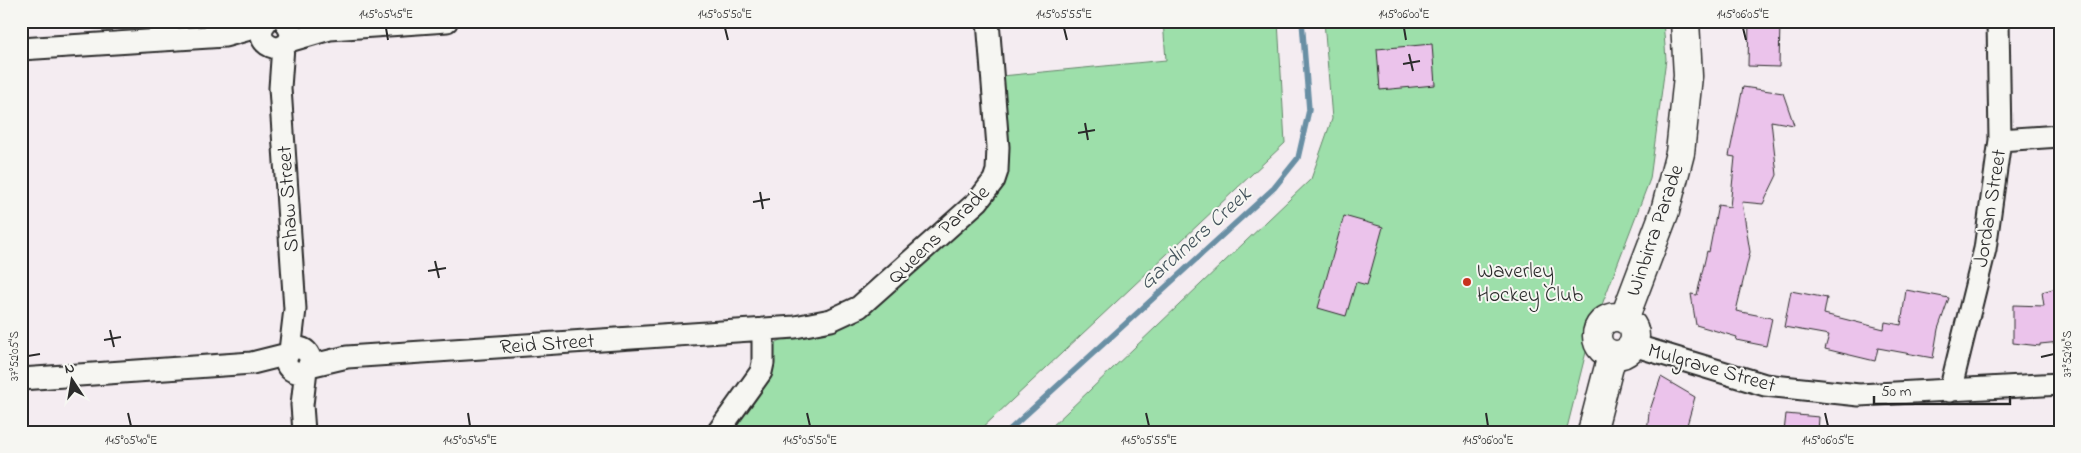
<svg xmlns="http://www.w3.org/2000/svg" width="2081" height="453" font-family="'Indie Flower',sans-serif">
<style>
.green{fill:#9ddfaa;stroke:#64856a}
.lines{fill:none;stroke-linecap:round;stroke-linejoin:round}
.stream{stroke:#698fa4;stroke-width:5.5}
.building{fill:#ebc3eb;stroke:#2b2b2b}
.minor-casing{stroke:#2b2b2b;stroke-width:25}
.tertiary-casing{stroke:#2b2b2b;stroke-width:31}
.minor{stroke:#f6f6f2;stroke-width:21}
.tertiary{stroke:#f6f6f2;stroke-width:28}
.ticks{fill:none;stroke:#2b2b2b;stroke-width:2}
.poi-dot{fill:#c8321e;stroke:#f6f6f2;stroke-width:2}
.labels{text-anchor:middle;stroke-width:4;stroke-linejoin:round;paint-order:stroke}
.street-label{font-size:21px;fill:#2b2b2b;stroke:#f6f6f2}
.poi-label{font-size:21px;fill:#2b2b2b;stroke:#f6f6f2;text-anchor:start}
.water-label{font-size:22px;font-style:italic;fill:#45545d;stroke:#f6f6f2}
.neatline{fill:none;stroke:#2b2b2b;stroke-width:2}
.ticks-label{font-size:12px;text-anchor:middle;fill:#2b2b2b}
</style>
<rect width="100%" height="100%" fill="#f4ecf1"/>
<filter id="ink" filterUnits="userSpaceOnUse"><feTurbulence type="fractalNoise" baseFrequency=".02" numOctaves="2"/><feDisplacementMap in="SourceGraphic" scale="10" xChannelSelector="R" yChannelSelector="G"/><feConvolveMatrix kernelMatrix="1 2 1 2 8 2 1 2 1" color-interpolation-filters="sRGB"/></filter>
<g filter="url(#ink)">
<path class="green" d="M1163,21h115l7,122 -307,289h-250l45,-88 12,-6 47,-8 155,-126 15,-128 164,-16z
M1324,21h339l3,38 -16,120 -60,157 -24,96h-520l265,-253 21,-60z"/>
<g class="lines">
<path class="stream" d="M1007,432l267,-244 24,-30 11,-48 -7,-89"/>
</g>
<path class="building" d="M1749,21h31l-1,46 -31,-1z
M1432,44l3,41 -55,5 -3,-41z
M1743,87l40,6 11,32 -23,-4 6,54 -14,29 -21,-2 8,50 -14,59 36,7 -6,28 -30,-6 1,-3 -41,-12 -5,-31 6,1 10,-44 2,1 9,-47 12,2 5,-50 -6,-1z
M1344,216l39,11 -16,58 -11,-3 -10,34 -28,-8z
M2060,287v55l-20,2v2l-27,-3v-38l31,1 -2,-14z
M1906,290l43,8 -11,31 -5,29 -55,-10 -3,13 -50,-12 4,-14 -45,-8 7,-36 36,7 -3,16 60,15 1,-7 16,3z
M1661,377l34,20 -10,35h-38l2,-19z
M1786,414l33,3 -1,15h-34z"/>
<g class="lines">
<g class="minor-casing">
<path id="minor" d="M267,21c-21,23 23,41 24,11l-6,-11
M289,41l41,-12 117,-8
M283,46l-3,42 15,221 -5,42
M21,49l204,-13 39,-11
M2000,140l60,-4
M1633,345l132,40 94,10 201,-11
M286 360a12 12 0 1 1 24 0a12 12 0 1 1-24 0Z
M309,366l38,-9 448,-30 36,-7 28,-13 119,-106 16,-21 3,-9 1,-24 -10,-126
M21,379l231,-16 36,-9
M1950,391l35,-142 15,-109 -2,-119
M304,432l-2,-27 4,-36
M718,432l43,-60 2,-9v-34"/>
</g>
<g class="tertiary-casing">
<path id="tertiary" d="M1597 336a19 19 0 1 1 38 0a19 19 0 1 1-38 0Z
M1624,319l41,-108 15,-58 8,-77 -3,-55
M1592,432l20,-77"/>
</g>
<use href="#minor" class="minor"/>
<use href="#tertiary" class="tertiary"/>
</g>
</g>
<path class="ticks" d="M386,28l2,12M725,28l3,12M1064,28l3,12M1404,28l2,12M1743,28l3,12M1409,54l4,17M1403,64l17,-3M1085,123l3,17M1078,133l17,-3M760,192l3,17M753,202l17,-3M435,261l4,17M428,271l18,-3M110,330l4,17M104,340l17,-3M28,356l12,-2M2041,357l13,-3M128,413l3,13M468,413l2,13M807,413l3,13M1146,413l3,13M1486,413l2,13M1825,413l3,13"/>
<circle class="poi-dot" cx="1467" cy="282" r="5"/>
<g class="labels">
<g class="street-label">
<text transform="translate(287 199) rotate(-94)" y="7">Shaw Street</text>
<text transform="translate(1989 208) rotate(-81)" y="7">Jordan Street</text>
<text transform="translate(1654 230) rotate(-71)" y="7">Winbirra Parade</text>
<text transform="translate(938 234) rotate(-44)" y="7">Queens Parade</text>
<text transform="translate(547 343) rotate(-4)" y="7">Reid Street</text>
<text transform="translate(1712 367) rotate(16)" y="7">Mulgrave Street</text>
</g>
<g class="poi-label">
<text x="1477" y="277">Waverley<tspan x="1477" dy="24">Hockey Club</tspan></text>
</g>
<g class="water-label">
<text transform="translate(1194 237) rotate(-42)" y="8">Gardiners Creek</text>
</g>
</g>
<rect width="2081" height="453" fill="none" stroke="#f6f6f2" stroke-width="55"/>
<g transform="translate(72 380) rotate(348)" stroke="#f6f6f2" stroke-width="4" paint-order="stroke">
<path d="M0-4L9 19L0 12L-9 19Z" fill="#2b2b2b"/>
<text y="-8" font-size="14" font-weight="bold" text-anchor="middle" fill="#2b2b2b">N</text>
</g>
<path d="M1874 396v8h136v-8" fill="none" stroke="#2b2b2b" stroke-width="2.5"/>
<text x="1881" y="396" font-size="15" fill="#2b2b2b" stroke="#f6f6f2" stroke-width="4" paint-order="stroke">50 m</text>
<rect x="28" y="28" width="2026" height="398" class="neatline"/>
<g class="ticks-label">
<text x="386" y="18">145°05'45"E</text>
<text x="725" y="18">145°05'50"E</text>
<text x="1064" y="18">145°05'55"E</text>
<text x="1404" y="18">145°06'00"E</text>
<text x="1743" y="18">145°06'05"E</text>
<text transform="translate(2067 354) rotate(-90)" y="4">37°52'10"S</text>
<text transform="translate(14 356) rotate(-90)" y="4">37°52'05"S</text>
<text x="131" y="444">145°05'40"E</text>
<text x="470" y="444">145°05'45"E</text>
<text x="810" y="444">145°05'50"E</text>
<text x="1149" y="444">145°05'55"E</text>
<text x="1488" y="444">145°06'00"E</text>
<text x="1828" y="444">145°06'05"E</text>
</g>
</svg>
